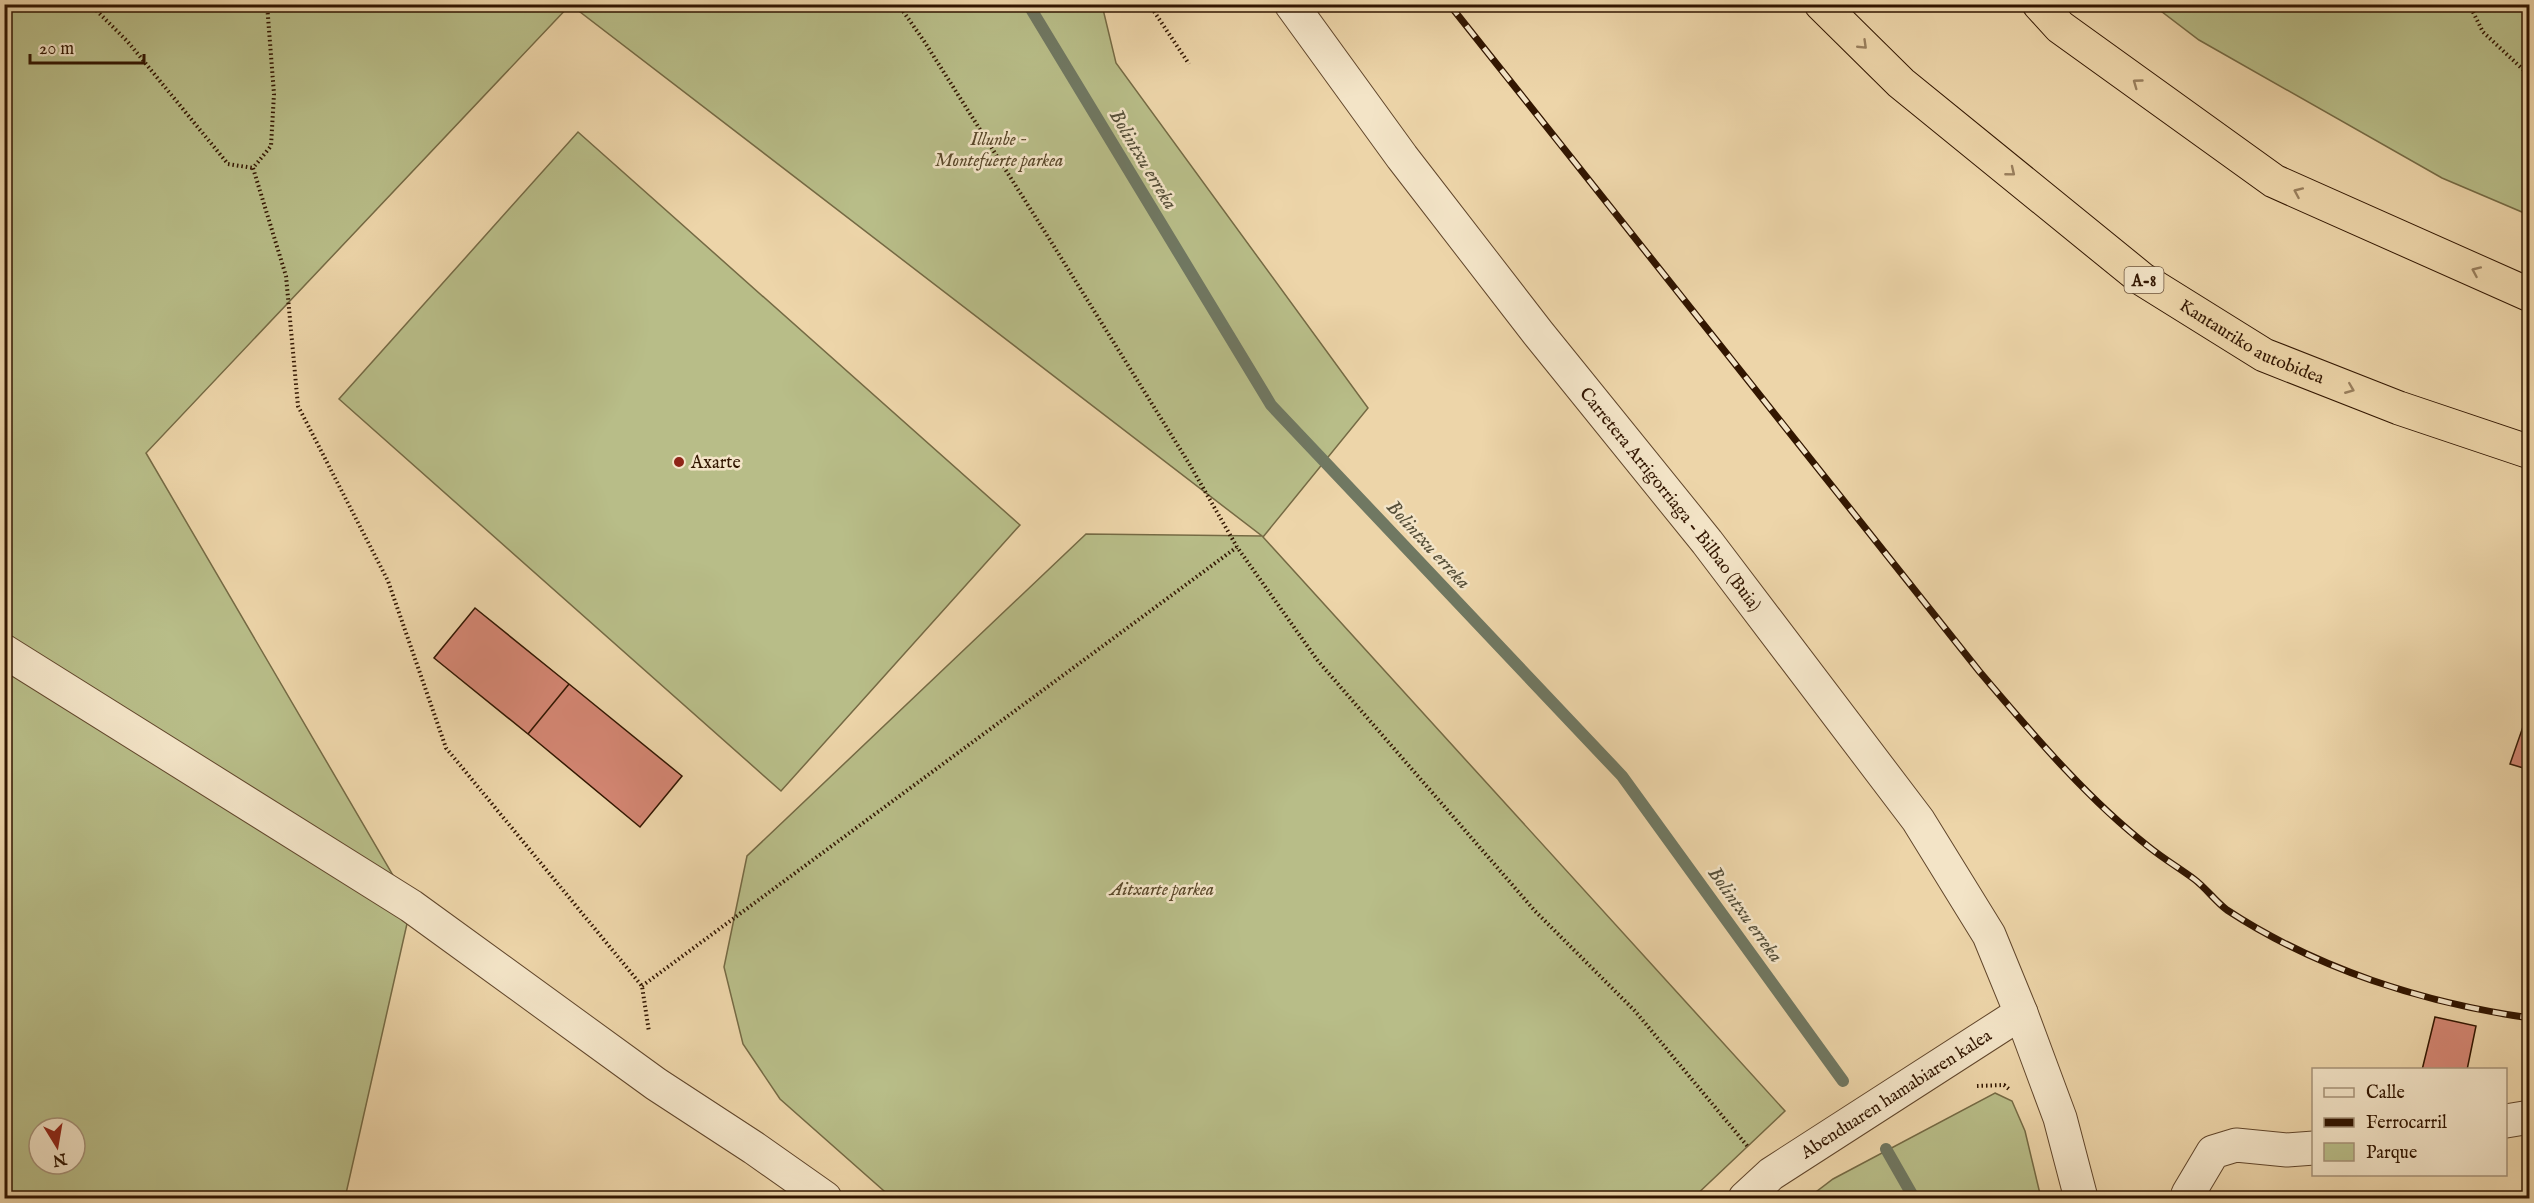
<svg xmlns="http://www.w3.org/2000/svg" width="2534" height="1203" font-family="'IM FELL English',serif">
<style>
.green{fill:#b8bd88;stroke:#756a44;stroke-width:1.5;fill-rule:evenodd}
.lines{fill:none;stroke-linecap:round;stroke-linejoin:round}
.stream{stroke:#707862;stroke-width:12}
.building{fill:#d48673;stroke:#321601;stroke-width:1.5}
.minor-casing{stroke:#61462b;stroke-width:35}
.highway-casing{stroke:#321601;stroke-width:35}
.path{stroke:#321601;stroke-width:4;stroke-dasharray:1.5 3;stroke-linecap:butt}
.minor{stroke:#f3e4c7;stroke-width:33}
.highway{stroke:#edd5a9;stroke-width:33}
.rail-casing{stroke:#321601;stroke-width:7}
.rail{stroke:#f3e4c7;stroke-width:4.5;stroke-dasharray:14;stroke-linecap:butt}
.oneway{stroke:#997f5d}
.poi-dot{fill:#8f2418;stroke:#f3e4c7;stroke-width:2}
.labels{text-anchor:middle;stroke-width:5;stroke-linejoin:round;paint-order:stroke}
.shield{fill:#f3e4c7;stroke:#6c543c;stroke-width:1.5}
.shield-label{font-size:16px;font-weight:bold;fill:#321601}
.park-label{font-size:18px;font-style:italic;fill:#5a482a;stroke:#f3e4c7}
.street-label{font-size:18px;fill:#321601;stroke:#f3e4c7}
.poi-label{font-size:18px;fill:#321601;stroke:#f3e4c7;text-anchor:start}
.water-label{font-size:20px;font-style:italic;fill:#564f39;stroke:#f3e4c7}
</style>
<rect width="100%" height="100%" fill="#edd5a9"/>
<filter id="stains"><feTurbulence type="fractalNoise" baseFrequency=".00333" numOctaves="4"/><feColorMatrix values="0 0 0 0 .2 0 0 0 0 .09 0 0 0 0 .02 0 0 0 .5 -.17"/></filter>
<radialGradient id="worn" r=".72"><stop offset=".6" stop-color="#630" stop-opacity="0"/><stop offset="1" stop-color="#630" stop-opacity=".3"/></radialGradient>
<path class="green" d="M5,5h565l-424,448 265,453 -66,292h-340zM39,1128h36v36h-36z
M571,5h531l14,58 252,345 -105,129 522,574 -92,87h-801l-112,-99 -37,-55 -19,-77 23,-111 339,-322 176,2z
M2153,5h376v210l-87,-37 -243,-138z
M578,132l442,393 -239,266 -442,-392z
M1995,1093l17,8 13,30 16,67h-233l25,-19z"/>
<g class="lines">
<path class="stream" d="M1028,4l243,401 351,371 221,305
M1886,1149l28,49"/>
</g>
<path class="building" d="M475,608l94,76 -41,50 -94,-76z
M569,684l113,92 -42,51 -112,-93z
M2525,721l5,1v48l-20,-6z
M2435,1017l41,9 -9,44h-45z"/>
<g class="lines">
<g class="minor-casing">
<g id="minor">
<path id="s1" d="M1291,4l111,153 136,176 169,209 211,278 71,115 32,78 39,105 21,80"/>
<path d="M4,651l407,255 245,178 98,64 71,50"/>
<path d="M2506,1121l24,-4"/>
<path id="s2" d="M1745,1198l26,-24 250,-161"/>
<path d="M2188,1198v-4l25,-42 23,-7 51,5 27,-2"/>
</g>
</g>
<g class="highway-casing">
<g id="highway">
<path id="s3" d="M1821,4l80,79 241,196 122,76 135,53 131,44"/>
<path d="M2039,4l21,23 214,154 256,114"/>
</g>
</g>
<path class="path" d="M90,4l38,38 100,122 25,4
M267,4l7,90 -3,52 -18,22 33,108 12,130 90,175 58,167 196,238 7,46
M898,4l26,37 126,199 140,225 47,82 81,114 217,250 100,100 114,137
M1149,4l40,60
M2469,4l14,28 47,44
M642,986l595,-439
M1977,1086l27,-1 6,5"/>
<use href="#minor" class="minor"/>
<use href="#highway" class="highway"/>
<g class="rail-casing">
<path id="rail" d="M1449,4l530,667c53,62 106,126 170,176 15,12 30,21 45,32 12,9 21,22 33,31 90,59 197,93 303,108"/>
</g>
<use href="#rail" class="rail"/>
</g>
<defs><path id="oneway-chevron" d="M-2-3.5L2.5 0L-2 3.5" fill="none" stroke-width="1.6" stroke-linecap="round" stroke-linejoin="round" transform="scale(1.5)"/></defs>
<g class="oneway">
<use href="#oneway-chevron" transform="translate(1863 45) rotate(44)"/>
<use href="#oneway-chevron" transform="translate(2137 83) rotate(-144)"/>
<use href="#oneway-chevron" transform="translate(2011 172) rotate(39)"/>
<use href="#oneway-chevron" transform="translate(2298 192) rotate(-156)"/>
<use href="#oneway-chevron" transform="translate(2476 271) rotate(-156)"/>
<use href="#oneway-chevron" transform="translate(2350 389) rotate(22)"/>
</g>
<circle class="poi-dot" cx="679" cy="462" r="6"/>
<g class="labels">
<rect class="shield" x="2124.5" y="267" width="39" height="26" rx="4.5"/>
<g class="shield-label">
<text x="2144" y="286">A-8</text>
</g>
<g class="park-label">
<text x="999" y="145">Illunbe -<tspan x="999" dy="21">Montefuerte parkea</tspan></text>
<text x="1162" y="895">Aitxarte parkea</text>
</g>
<g class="street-label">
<text dy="6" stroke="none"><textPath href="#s3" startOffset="550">Kantauriko autobidea</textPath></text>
<text dy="6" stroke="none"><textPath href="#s1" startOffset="624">Carretera Arrigorriaga - Bilbao (Buia)</textPath></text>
<text dy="6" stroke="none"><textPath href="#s2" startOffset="184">Abenduaren hamabiaren kalea</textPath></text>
</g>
<g class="poi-label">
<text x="691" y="468">Axarte</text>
</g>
<g class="water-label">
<text transform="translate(1144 159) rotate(59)" y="7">Bolintxu erreka</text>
<text transform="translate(1429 544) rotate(47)" y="7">Bolintxu erreka</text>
<text transform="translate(1746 914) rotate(54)" y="7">Bolintxu erreka</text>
</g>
</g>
<rect width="2534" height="1203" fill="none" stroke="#edd5a9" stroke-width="24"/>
<rect x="6" y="6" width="2522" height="1191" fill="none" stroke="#321601" stroke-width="3"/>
<rect x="12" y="12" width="2510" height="1179" fill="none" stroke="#321601" stroke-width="1.5"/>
<rect x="2312" y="1068" width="195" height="108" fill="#f3e4c7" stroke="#a69278" stroke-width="1.5"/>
<rect x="2324" y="1088" width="30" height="9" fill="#f3e4c7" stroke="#a69278" stroke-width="1.5"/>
<text x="2366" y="1098" font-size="18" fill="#321601">Calle</text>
<rect x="2324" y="1118" width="30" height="9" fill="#321601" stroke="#a69278" stroke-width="1.5"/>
<text x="2366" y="1128" font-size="18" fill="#321601">Ferrocarril</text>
<rect x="2324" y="1143" width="30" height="18" fill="#b8bd88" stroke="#a69278" stroke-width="1.5"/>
<text x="2366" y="1158" font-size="18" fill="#321601">Parque</text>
<g transform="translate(57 1146) rotate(169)"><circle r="28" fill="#f3e4c7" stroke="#a69278" stroke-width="1.5"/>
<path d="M0-4.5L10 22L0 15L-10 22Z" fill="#8f2418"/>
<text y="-9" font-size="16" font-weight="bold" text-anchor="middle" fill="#321601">N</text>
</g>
<path d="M30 54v9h114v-9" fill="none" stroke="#321601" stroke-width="3"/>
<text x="39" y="54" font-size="18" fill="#321601" stroke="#f3e4c7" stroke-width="4.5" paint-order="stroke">20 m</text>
<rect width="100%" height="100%" filter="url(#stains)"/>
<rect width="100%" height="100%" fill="url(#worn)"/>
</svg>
